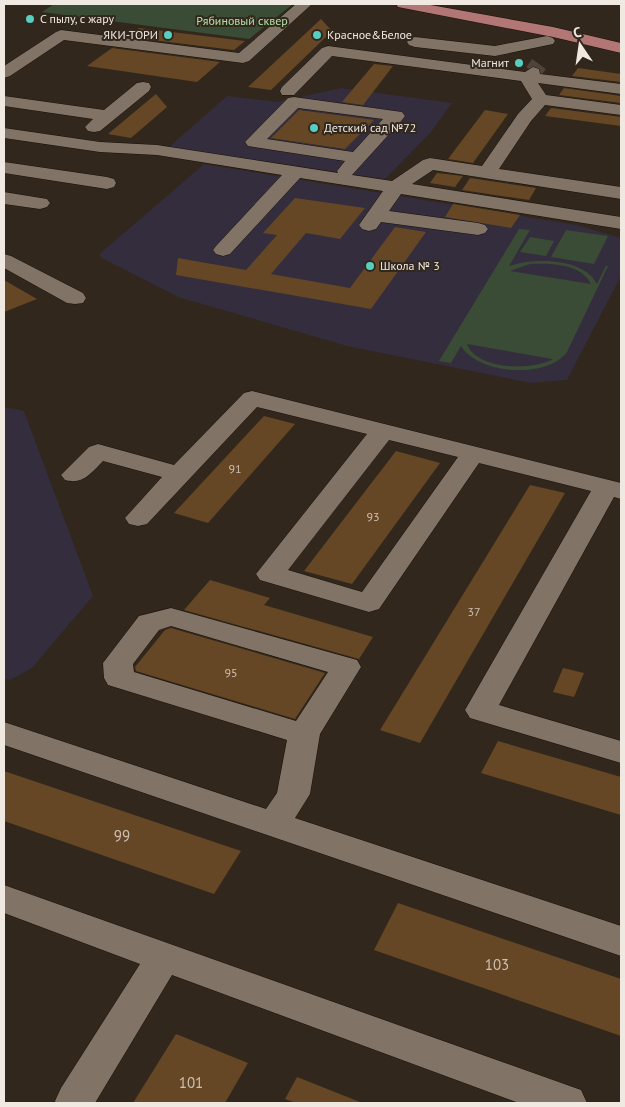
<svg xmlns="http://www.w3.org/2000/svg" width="625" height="1107" font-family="'PT Sans',sans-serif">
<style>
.education{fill:#332d3d}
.green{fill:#3a4c35;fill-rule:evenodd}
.building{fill:#664725}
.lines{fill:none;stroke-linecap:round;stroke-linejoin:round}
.minor-tunnel{stroke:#4e443a;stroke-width:17;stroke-dasharray:17 8;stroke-linecap:butt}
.minor-casing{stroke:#190f06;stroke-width:1}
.major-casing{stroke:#190f06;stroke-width:1}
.minor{fill:#817467;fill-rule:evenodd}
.major{fill:#b27674;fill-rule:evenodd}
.poi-dot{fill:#58cec1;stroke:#31271c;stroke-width:2}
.labels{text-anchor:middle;stroke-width:4;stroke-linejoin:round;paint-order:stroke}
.far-poi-label{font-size:12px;fill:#f0e9e2;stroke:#31271c;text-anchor:start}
.far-park-label{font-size:12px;fill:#b2e2a6;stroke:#31271c}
.number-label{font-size:12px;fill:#cec0b3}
.near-number-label{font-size:15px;fill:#cec0b3}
</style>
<rect width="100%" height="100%" fill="#31271c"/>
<path class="education" d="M341,88l111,15 -21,29 -46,47 -216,-32 58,-51 50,6z
M204,164l373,61 44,13v38l-54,104 -36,3 -184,-37 -169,-49 -76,-39 -3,-3 4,-4z
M4,407l20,4 69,185 -61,72 -22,12 -6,-2z"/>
<path class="green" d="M54,4h239l-44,35 -207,-27z
M519,229l11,1 -21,36c24,-8 74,-9 88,18l9,-18h2l-41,86c-20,27 -88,23 -106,-6l-10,17 -12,-2zM530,264c19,-1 51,-1 61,20l-81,-13zM467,344l85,15h1c-22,12 -76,11 -86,-15z
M566,230l42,6 -14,28 -43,-7z
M530,237l24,4 -8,15 -26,-4z"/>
<path class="building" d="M321,19l11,12 -61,59 -23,-3z
M139,28l106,13 -11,9 -107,-13z
M112,48l108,14 -23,20 -110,-16z
M374,64l19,2 -30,39 -21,-3z
M578,68l43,6v8l-49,-6z
M564,88l57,8v7l-62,-8z
M156,94l11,13 -36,31 -23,-4z
M551,108l70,9v9l-76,-10z
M299,110l75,10 -29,29 -74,-11z
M485,110l23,4 -35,49 -25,-4z
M437,173l26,3 -8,11 -25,-4z
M470,178l66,10 -7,12 -67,-10z
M295,198l70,10 -25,31 -34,-6 -35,41 79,14 45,-61 31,5 -55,77 -195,-34 2,-17 68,12 31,-35 -14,-2z
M453,204l67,11 -9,13 -66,-11z
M4,280l33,19 -33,13z
M264,416l31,8 -87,99 -34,-10z
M396,451l44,12 -88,121 -48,-13z
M530,485l35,8 -145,250 -40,-13z
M210,580l60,18 -6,7 109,32 -14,22 -175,-49z
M171,628l154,45 -30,46 -159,-48 -1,-4 30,-37z
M563,668l21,5 -10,24 -21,-5z
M498,741l123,36v38l-140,-42z
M4,771l237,80 -27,43 -210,-73z
M398,903l223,76v57l-247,-86z
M176,1034l72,29 -23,40h-92z
M297,1077l63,25v1h-64l-11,-4z"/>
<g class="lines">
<path class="minor-tunnel" d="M533,72l6,-8"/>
<g class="minor-casing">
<path id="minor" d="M296,4h16l-63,57 -6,2 -179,-23 -54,36 -6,2v-12l52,-34 5,-2 178,23z
M547,36l6,2 2,3 -2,3 -58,12 -80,-9 -6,-2 -2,-3 2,-3 6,-2 80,9z
M328,46l197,26 8,-5 6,2 1,5 81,10v10l-83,-11 8,12 75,10v10l-76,-10 -14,16 -32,48 122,18v12l-188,-29 -21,14 209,33v12l-220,-35 -12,17 89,12 7,2 3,4 -3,4 -7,2 -97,-13 -5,7 -7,2 -7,-2 -3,-4 24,-34 -83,-13 -70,76 -7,2 -7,-2 -3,-4 3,-4 66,-71 -125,-20 -57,-3 -96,-14v-10l96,14 57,3 181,28 -1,-2 8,-10 -91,-14 -6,-1 -3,-4 43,-44 6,-1 108,15 3,4 -3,4 -50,55 40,6 31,-21 7,-2 52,8 36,-52 14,-15 -11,-18 -189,-25 -38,39h-12l-2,-4 2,-4 40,-39zM298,108l85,11 -30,33 -86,-13z
M143,82l6,1 2,4 -2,4 -49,40 -6,1 -6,-1 -3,-4 8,-8 -89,-13v-10l100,14 33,-27z
M4,162l103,15 7,2 2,4 -2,4 -7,2 -103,-16z
M4,192l43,7 3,4 -3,4 -7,2 -36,-5z
M4,254l7,2 72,37 3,5 -3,5 -8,1 -8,-1 -63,-35z
M252,391l369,92v16l-7,-2 -115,208 122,36v22l-151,-45 -5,-8 126,-219 -112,-28 -100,146 -10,3 -109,-32 -4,-6 111,-140 -110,-27 -110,117 -9,2 -9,-2 -4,-6 37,-41 -59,-16c-12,12 -20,24 -38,19l-4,-5 28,-28 9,-3 76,21 70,-72zM389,440l69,17 -96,135 -74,-22z
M171,608l186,52 4,7 -41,67 -10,60 -15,24 326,108v30l-617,-211v-23l262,87 11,-16 10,-53 -179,-55 -4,-7 -1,-15 36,-47zM171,626l157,46 -32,49 -162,-49 -1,-8 26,-34z
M4,885l577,205 6,13h-68l-347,-128 -77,128h-39l-1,-2 6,-13 79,-124 -136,-51z"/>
</g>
<g class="major-casing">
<path id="major" d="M396,4h29l128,23 68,16v10l-68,-16 -150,-29 -5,-1z"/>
</g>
<use href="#minor" class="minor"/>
<use href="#major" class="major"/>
</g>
<g class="poi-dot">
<circle cx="30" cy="19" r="5"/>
<circle cx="168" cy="35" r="5"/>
<circle cx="317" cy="35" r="5"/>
<circle cx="519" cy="63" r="5"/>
<circle cx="314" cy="128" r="5"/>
<circle cx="370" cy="266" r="5"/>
</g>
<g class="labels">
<g class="far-poi-label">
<text x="40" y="23">С пылу, с жару</text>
<text x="158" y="39" text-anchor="end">ЯКИ-ТОРИ</text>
<text x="327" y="39">Красное&amp;Белое</text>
<text x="509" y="67" text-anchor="end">Магнит</text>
<text x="324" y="132">Детский сад №72</text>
<text x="380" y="270">Школа № 3</text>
</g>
<g class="far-park-label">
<text x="242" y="25">Рябиновый сквер</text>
</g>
<g class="number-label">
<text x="235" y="473">91</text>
<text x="373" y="521">93</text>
<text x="474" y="616">37</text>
<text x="231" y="677">95</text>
</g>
<g class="near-number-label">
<text x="122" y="841">99</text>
<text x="497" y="970">103</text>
<text x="191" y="1088">101</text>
</g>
</g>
<rect width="625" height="1107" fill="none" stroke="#f0e9e2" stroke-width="10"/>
<g transform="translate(580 45) rotate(347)" stroke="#31271c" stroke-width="4" paint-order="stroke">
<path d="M0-4L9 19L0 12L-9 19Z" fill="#f0e9e2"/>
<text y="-8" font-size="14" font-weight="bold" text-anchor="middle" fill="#f0e9e2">С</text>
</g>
</svg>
